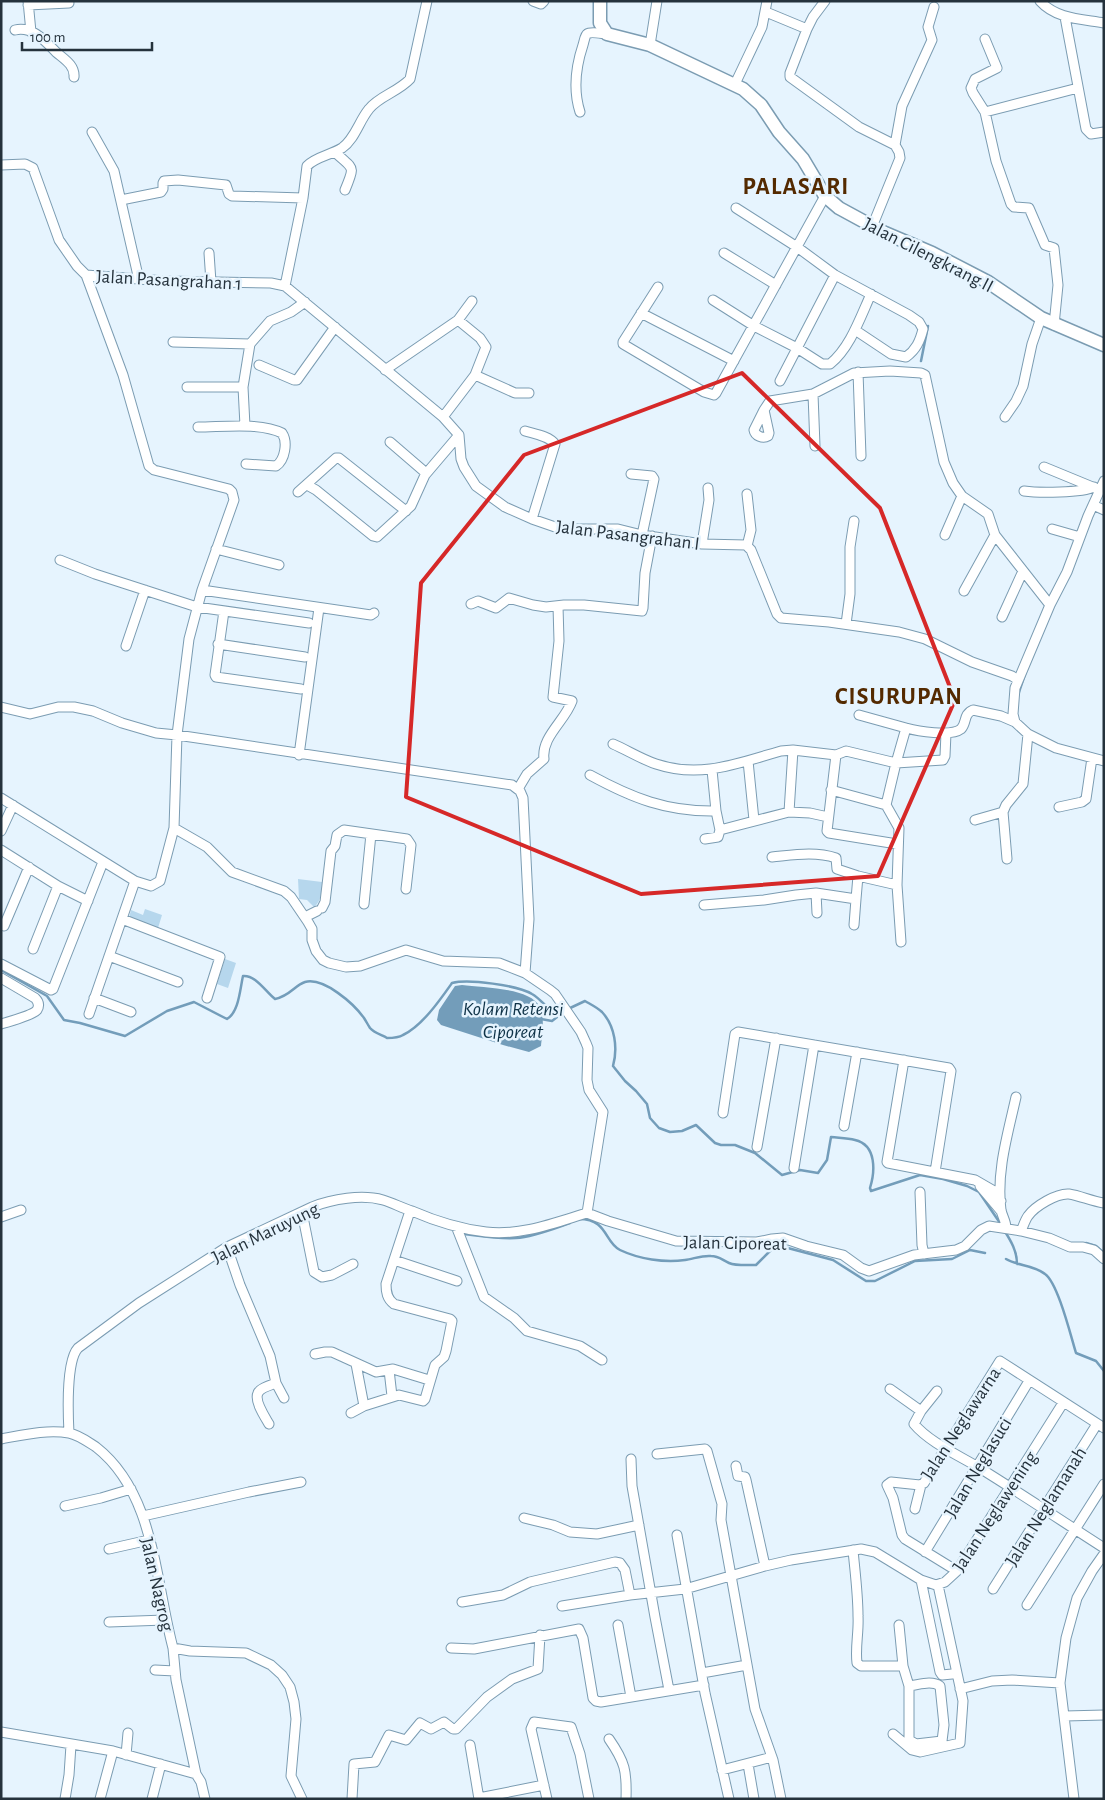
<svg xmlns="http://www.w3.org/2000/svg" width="1105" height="1800" font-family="'Alegreya Sans',sans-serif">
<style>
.green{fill:#b6d7ed}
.water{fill:#739dba}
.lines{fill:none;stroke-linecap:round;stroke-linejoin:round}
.stream{stroke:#739dba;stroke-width:2.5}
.street-casing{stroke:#7b9cb2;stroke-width:11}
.secondary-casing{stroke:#7b9cb2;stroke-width:15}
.street{stroke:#fff;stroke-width:9}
.secondary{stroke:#fff;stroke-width:12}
.marked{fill:none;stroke:#d62828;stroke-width:4;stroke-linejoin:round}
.labels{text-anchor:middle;stroke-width:5;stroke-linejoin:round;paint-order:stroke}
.street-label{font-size:19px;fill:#25323c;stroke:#e6f4fe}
.water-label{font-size:20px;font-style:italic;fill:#0e3247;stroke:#e6f4fe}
.district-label{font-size:24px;font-weight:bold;letter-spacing:1px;fill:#542a00;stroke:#e6f4fe}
</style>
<rect width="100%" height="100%" fill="#e6f4fe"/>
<path class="green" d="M298,879l24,3c-1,9 0,19 -8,25l-7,-7 -8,-1z
M145,909l17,6 -4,13 -29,-10 2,-8 12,5z
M225,959l11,4 -8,25 -11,-4z"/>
<path class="water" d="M462,985c20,3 68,2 78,22 5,8 2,29 1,39l-12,6 -26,-7 -62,-20 -4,-5 2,-10 16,-24z"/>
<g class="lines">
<path class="stream" d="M921,361l7,-35
M1018,695l7,-21
M1,970l46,26 17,24 16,3 45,13 42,-25 27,-9 33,17c12,-7 13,-30 16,-43 13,-1 22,15 32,23 15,-3 20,-14 30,-17 19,-5 49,22 59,36 2,3 4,7 6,10 4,5 12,7 17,10 5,0 11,0 16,-3 19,-9 37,-35 49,-52 17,-4 65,2 80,11 9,5 15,15 24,20l8,-2
M568,1009l17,-8c5,3 13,7 17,11 13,14 16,36 11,54l12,15 11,10 11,13 3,14 9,10 11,4 12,-1 14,-6 19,18 6,2h14l20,8 27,22 18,-5 18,3 9,-13 4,-23c8,1 16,1 24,3 22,5 20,32 15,48l1,3 49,-16 23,4 24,7 12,6 23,34
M541,1019l11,2 9,-7
M579,1219c29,0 25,23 41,31 19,9 44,13 65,10 8,-1 18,-5 26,-4 8,0 11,4 18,7 7,3 19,2 27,2l16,-16 12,-2 49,13 33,21h9l40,-20 37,-2 18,-9 15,3
M1004,1230c7,11 13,21 13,34
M464,1234c17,2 34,5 52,4 17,-1 37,-9 54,-15
M1086,1243l10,3 8,7
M1006,1259c12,7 28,6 39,15 13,9 26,63 31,79l20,8 8,10"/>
<g class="street-casing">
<path id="street" d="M28,1l3,31
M533,1l8,3 3,-3
M1040,1c16,18 42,18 64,22
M28,5l41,-2
M766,12l41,17 6,-12 12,-16
M1065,17l21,112 5,5 13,-2
M807,29l-17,44v4l69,50 36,18 4,7 1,6 -28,69
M15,30c18,-4 30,11 41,22 8,7 19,13 18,25
M985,39l12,29 -22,11 -4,9 2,5 12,19 11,49 15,43 3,3 15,1 16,37 9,3 4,37 -4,40
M650,45l7,-44
M735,84l27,-57 5,-26
M580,112c-7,-22 -4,-46 3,-67 1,-3 2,-10 4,-11 4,-3 16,0 20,0
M985,112l93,-24
M92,132l22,39 25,109
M895,145l7,-39 30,-66 -4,-13 6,-20
M335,152c18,18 21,12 10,38
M1,165l24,-1 8,4 26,72 18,26 9,9 79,6 106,2 14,3 158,131 16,18 2,24 3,8 12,19 29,21 27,12 26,9 11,1h49l24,6 60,9 44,1 5,5 26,64 4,4 48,4 70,10 26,7 47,23 40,14 6,4
M121,200l40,-8 2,-3v-6l1,-2 14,-1 48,5 3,9 3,2 71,2
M736,208l61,39 38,28 74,40 10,7 4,7c-3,12 -7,21 -17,28l-15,-3 -36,-24
M209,253l2,29
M724,253l52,32
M285,286l18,-88 4,-32c8,-9 24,-11 35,-18 13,-9 17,-27 27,-39 10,-13 29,-17 41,-30l17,-78
M658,287l-35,55v2l81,48 10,3 2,-2 109,-197
M713,300l41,26 43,22 25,16h8c20,-16 30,-46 41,-70
M641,313l93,48
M173,342l77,2
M259,365l35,15h3l38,-53
M385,370l73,-50 14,-19
M858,372l3,84
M475,375l40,18h14
M780,381l55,-106
M187,387h56
M813,394l2,52
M764,410l-10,20c1,6 9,9 14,6l1,-3 -5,-23 6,-9 43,-7 41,-21 36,-2 31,2 4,2 19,87 9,21 9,13 26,18 7,21 55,70
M443,417l32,-42 11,-28 -6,-9 -22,-18
M1005,417l11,-16 7,-15 9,-42 9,-26
M245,426l-2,-39 7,-43 20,-23 21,-9 14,-10
M198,427c24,0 62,-5 84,6 6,9 3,27 -6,33l-30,-2
M525,431c10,3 24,5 30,13l-23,75
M390,442l36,31
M1044,467l51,21
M631,474l21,2 2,3 -12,56
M307,485l9,5 57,46 4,1 34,-31 14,-31 34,-40
M1024,491c14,2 58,2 70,-4
M298,492l38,-34h3l67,53
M747,494l4,36 -4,16
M1093,505l11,5
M1052,529l28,8
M945,535l17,-39
M702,544l7,-44 -1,-12
M216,549l63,16
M60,560l35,14 102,33 112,16
M202,590l169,25 3,-2
M964,591l31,-56
M471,604l7,-3 18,7 13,-10 24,7 13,2 18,-2h20l58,6 1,-3 2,-35 7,-37
M224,611l-9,64 1,2 85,12
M1002,617l21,-46
M846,624l4,-30v-47l4,-26
M218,644l87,13
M126,646l19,-56
M1,707l29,7 28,-7h16l19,4 29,12 34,10 21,2 335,50 8,6 3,7 6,121 -4,54
M859,715l47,13
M1015,722l-2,-8 2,-26 35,-83 17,-33 21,-56 16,-35
M613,744c14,6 28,15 43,20 45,15 82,-1 125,-13l12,-1 43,5 10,-4 50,12 10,-35c11,3 45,9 55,1 6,-6 2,-15 12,-19l28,6 14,6 13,12 28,14 48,13
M299,755l20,-147
M836,755l-9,76 2,2 68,11
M748,761l6,59
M590,775c42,23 77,37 126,36l-4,-41
M518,789l9,-15 17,-15c-3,-22 21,-38 28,-58l-19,-4 6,-56 -1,-35
M831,790l55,15
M1,798l134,83 16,5 9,-5 14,-53 3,-93 12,-96 13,-49 32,-90 -2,-8 -3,-3 -75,-19 -5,-4 -26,-91 -37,-100
M1059,807l23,-5 4,-3 6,-41
M716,811l4,19 69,-18 21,1 18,4
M789,812l4,-62
M975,820l28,-8
M174,828l33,19 25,25 52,19 7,6 17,25 4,7v11l4,11 7,9 6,3 17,4 14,-1 46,-16 37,11 56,2 26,10 25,17 5,4 26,38 5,11 2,5 -1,32 2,10 14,22 -16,101
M1,831l12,-26
M705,839l13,-2 2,-7
M1,850l57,36 30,15
M772,857c21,-2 43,-6 64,1l1,11 21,7 39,9
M1007,859l-4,-47 3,-7 17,-21 5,-50
M816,893l1,20
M364,904l7,-70
M704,905l60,-5 32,-5 20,-2 40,6 2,-23
M322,908l3,-6 6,-51 4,-5 2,-11 7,-5 63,9 4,6 -5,44
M305,917l12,-6
M122,919l98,38 -13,41
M854,925l2,-26
M4,926l25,-59
M901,942l-4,-57 2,-57 -13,-23 10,-42 47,-3 2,-4 1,-23
M33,949l25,-63
M109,956l69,26
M1,964l50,26 2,-1 50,-127
M1,978l34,20c3,3 5,7 2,12 -4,5 -29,12 -36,14
M94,998l37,14
M89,1014l46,-133
M904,1060l-17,102 1,1 87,17 19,11 7,10
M723,1113l12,-79 3,-2 211,36 2,3 -16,101
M844,1126l13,-74
M757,1147l19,-109
M794,1168l20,-123
M980,1186l21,25
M920,1192l2,53 2,9
M302,1212l12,60 8,5 10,-2 21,-11
M587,1213l21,8 68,20 81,1 15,-3 11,-1 23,8 37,9 18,13 8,3 45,-16 42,-5 9,-4 16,-16 8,-4 32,5 28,7 21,9h13l11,3 10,9
M1,1217l20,-7
M456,1226l28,71 30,21 13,13 53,15 22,14
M1006,1228c0,-7 -4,-12 -5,-18 -5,-38 7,-77 15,-113
M1021,1231c2,-4 4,-11 7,-15 7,-10 29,-23 41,-22 12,2 22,7 35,9
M227,1247l13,38 30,71 6,27 8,15
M394,1260l63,21
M315,1354l10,-2h7l44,20 17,-3 36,11
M356,1364l8,42
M389,1370l3,26
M890,1389l31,22 -7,13c15,18 44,31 64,43 42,26 84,54 126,81
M921,1411l16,-20
M351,1413l13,-7 35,-11 24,6 2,-2 10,-34 9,-8 2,-6 6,-30 -2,-2 -56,-15c-7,-5 -8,-12 -8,-20l24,-73
M269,1424c-4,-7 -15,-23 -11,-31 2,-5 13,-8 18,-10
M69,1433c-1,-19 -3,-72 9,-85l61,-45 88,-56 85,-40c20,-8 50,-13 71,-7 10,3 19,8 29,11 23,10 48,18 74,21 35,4 68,-9 101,-19
M1,1439c22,-4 46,-10 68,-6 10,2 19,9 27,14 59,46 59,134 77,201l17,3 56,2 25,12 11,10 8,12 4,15 2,17 -5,57 11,23
M657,1454l48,-5 2,2 15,53 -1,16 34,189 18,51 8,39
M631,1459l1,27 23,131 14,73
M736,1466l2,10 7,1 1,3 19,86
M65,1506l36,-8 30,-9
M915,1509l6,-24
M143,1516l106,-24 52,-10
M524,1518l29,7 17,7 27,2 42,-9
M677,1535l28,158 24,106
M109,1549l40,-9
M853,1550c2,22 5,44 5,66 1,16 -3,31 -1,47l4,3h42l6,20v54l7,4 26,-3 2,-16 -4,-39c-9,-6 -21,-1 -31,0
M925,1552l104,-171
M957,1571l-52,-32 -3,-4 -9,-37 -6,-13 4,-3 29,3 4,-2 76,-122 104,67
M921,1580l19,92 2,3 10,-1
M993,1589l104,-165
M462,1602l41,-7 27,-13 85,-20 5,1 5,7 5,25 55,-6 80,-23 26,-6 70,-11 14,3 46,28 15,5 9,-3 12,-11 106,-168
M1027,1605l77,-121
M562,1606l68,-11
M109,1622l56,-2
M618,1625l13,72
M899,1625l4,41
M173,1648l3,32 20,94 5,8 4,17
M451,1648l23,1 105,-20 4,9 10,60 3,3 5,1 103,-17
M155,1670l20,1
M702,1673l45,-8
M960,1689l32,-8 20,-1 48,3
M1065,1716l39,-1
M1,1732l112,19 83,23
M893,1734l19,16 8,2 40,-9 3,-42 -25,-116
M609,1739c16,23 18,32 17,60
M470,1745l9,54
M126,1755l2,-22
M748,1764l6,35
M722,1770l50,-13
M479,1798l65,-13
M65,1799l4,-24 2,-30
M100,1799l13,-48
M152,1799l9,-35
M352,1799l2,-35 21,-2 14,-27 17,5 14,-17 11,6 13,-7 9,7h3l31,-32 25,-18 26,-10 2,-34
M547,1799l-16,-70 3,-7 37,5 9,27 9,45
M1074,1799l-14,-116 6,-45 11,-40 15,-27 12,-17"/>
</g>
<g class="secondary-casing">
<path id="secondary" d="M600,1v22l7,11 43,11 93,44 18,16 18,27 24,27 22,37 14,12 46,25 47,20 56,29 53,36 63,27"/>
</g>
<use href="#street" class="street"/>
<use href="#secondary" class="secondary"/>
</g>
<path class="marked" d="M742,373l138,135 75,192 -77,176 -237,18 -235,-97 15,-214 103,-128z"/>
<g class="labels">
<g class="street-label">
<text transform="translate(929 254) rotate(27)" y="7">Jalan Cilengkrang II</text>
<text transform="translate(169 279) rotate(3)" y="7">Jalan Pasangrahan 1</text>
<text transform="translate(628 534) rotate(7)" y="7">Jalan Pasangrahan I</text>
<text transform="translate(265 1232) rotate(-26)" y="7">Jalan Maruyung</text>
<text transform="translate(735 1242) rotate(1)" y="7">Jalan Ciporeat</text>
<text transform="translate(960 1423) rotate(-57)" y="7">Jalan Neglawarna</text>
<text transform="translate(977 1467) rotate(-59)" y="7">Jalan Neglasuci</text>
<text transform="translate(1045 1506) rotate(-58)" y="7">Jalan Neglamanah</text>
<text transform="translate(994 1511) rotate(-57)" y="7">Jalan Neglawening</text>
<text transform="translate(158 1584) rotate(77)" y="7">Jalan Nagrog</text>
</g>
<g class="water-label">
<text x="513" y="1015">Kolam Retensi<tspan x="513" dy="23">Ciporeat</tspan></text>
</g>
<g class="district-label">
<text x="796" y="194">PALASARI</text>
<text x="899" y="704">CISURUPAN</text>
</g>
</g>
<rect width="1105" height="1800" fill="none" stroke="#25323c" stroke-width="5"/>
<path d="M22 42v8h130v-8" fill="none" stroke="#25323c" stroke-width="2.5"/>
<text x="30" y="42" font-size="15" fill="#25323c" stroke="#e6f4fe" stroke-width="4" paint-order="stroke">100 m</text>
</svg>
